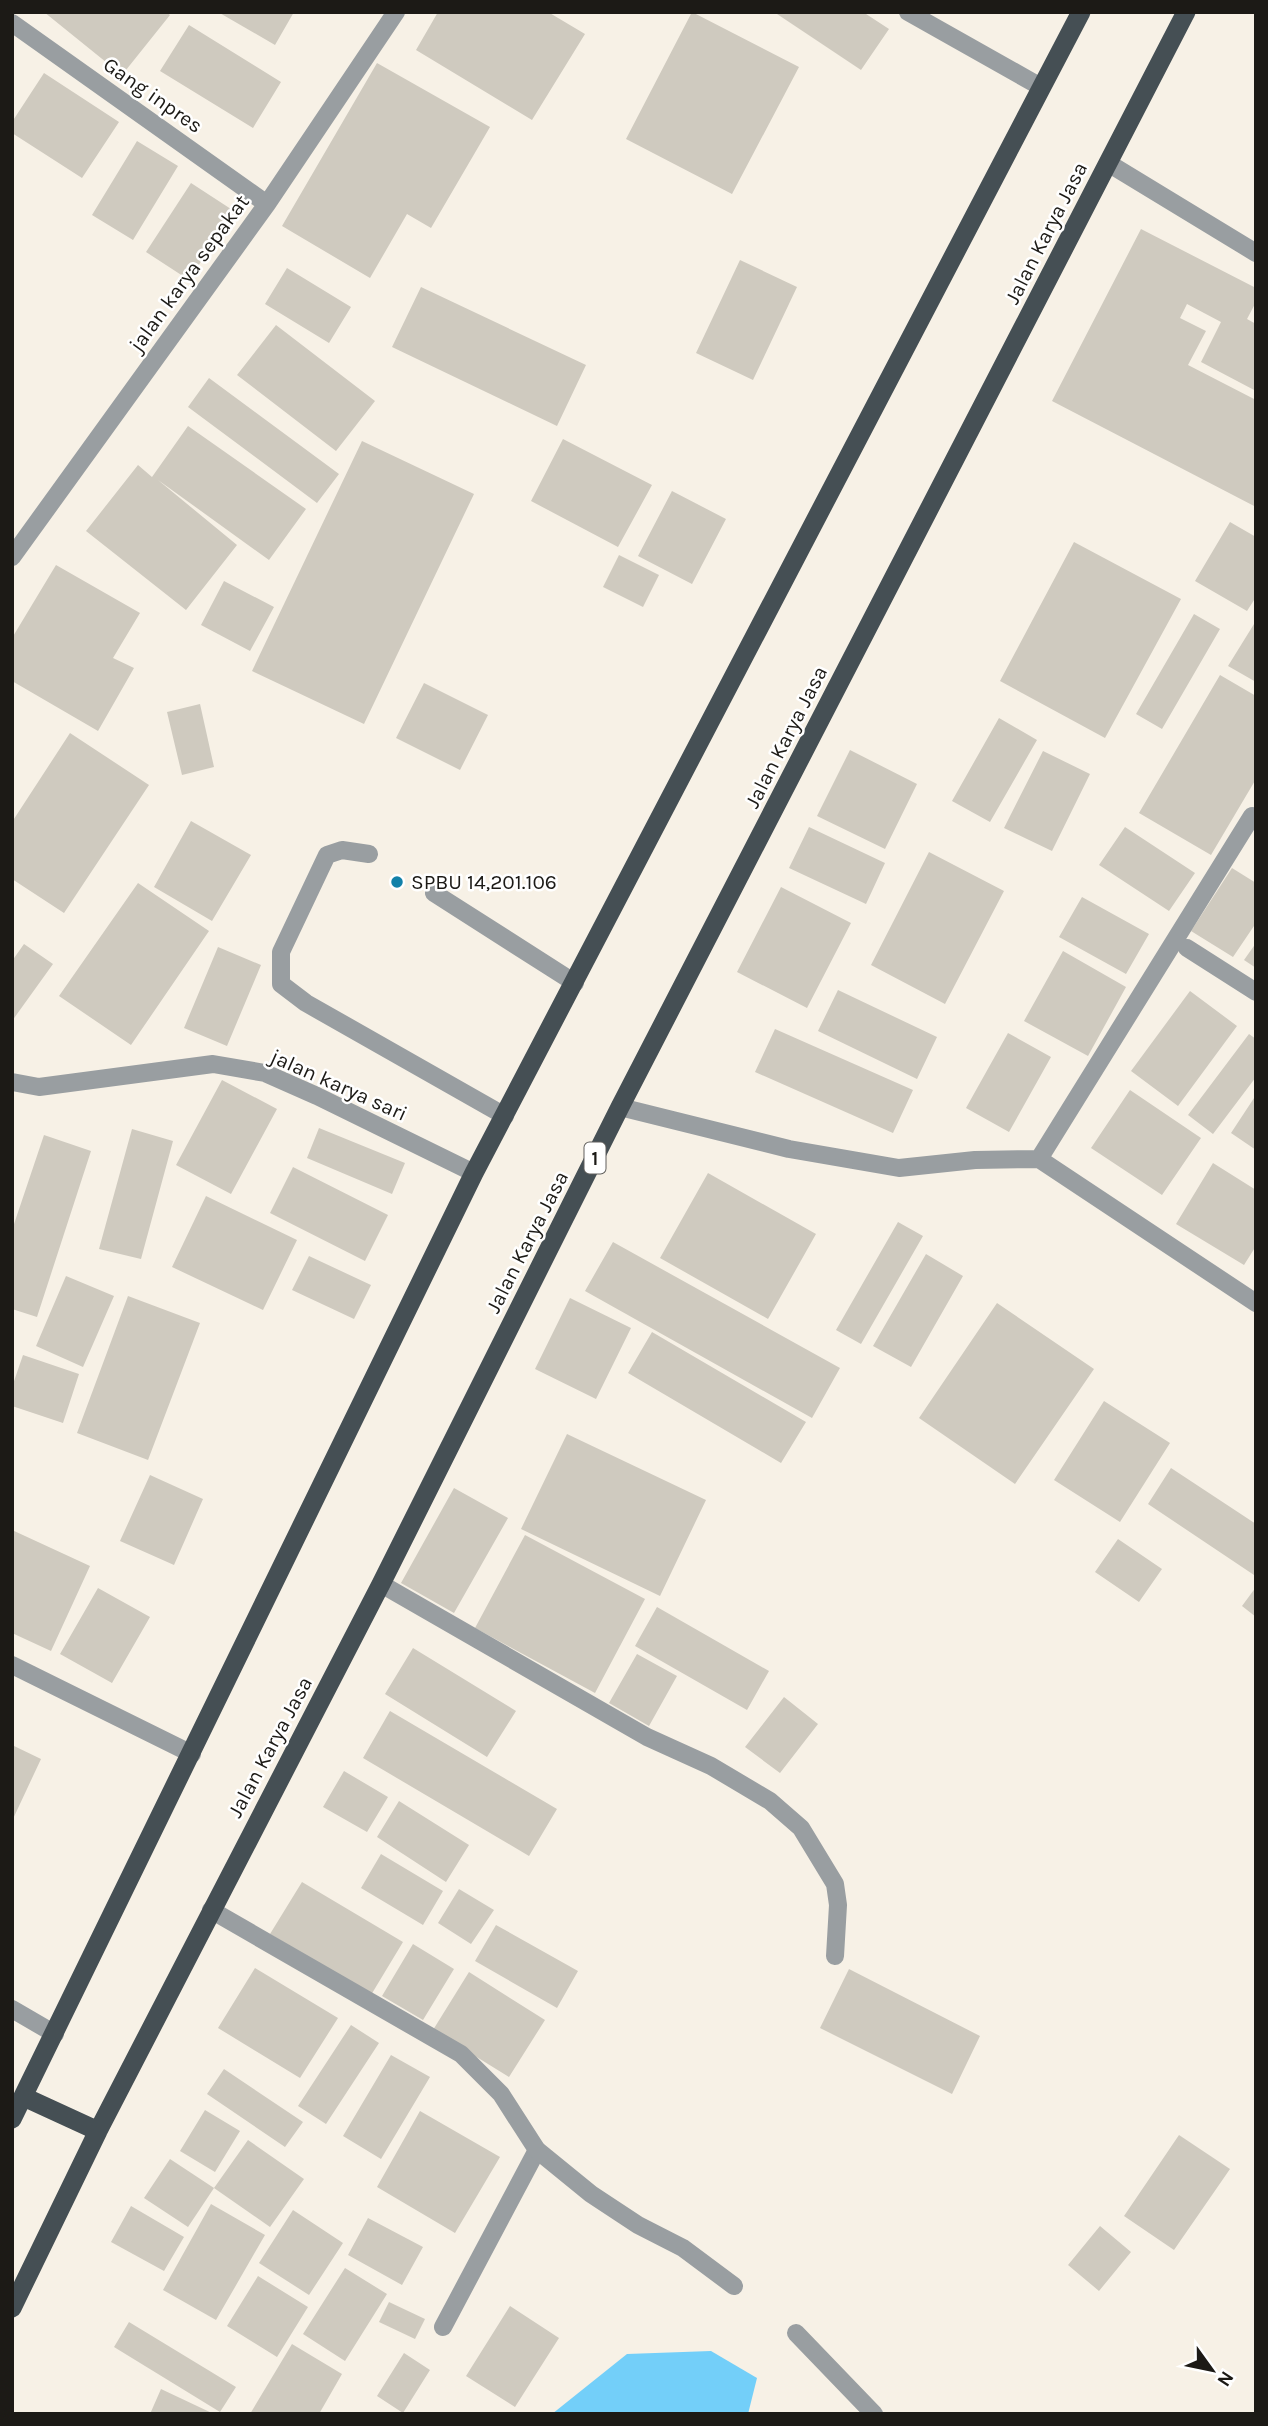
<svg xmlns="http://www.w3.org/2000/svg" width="1268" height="2426" font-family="Karla,sans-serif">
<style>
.water{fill:#73cff9}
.building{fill:#cfcabf}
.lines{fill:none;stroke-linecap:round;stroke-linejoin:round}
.service{stroke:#999ea1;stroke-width:18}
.minor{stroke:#999ea1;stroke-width:18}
.trunk{stroke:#454f54;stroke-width:19}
.poi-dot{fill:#1281a9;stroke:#fff;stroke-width:2.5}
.labels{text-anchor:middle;stroke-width:5;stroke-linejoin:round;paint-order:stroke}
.shield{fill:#fff;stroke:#605f5c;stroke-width:2}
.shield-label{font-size:19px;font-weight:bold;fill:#1c1a16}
.street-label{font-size:21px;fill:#1c1a16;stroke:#fff}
.poi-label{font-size:21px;fill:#1c1a16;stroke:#fff;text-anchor:start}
</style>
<rect width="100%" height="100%" fill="#f7f1e6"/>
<path class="water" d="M711,2351l46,27 -9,36h-196l75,-60z"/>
<path class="building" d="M44,12h122l4,3 -48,60z
M218,12h76l-19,33z
M438,12h110l37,22 -53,86 -116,-70z
M692,12l107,55 -67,127 -106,-55z
M774,12h89l26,17 -28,41z
M189,25l92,57 -28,46 -93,-57z
M377,63l113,64 -59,101 -24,-14 -37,64 -88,-52z
M44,73l75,49 -37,56 -70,-45v-11z
M137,141l41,25 -45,74 -41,-25z
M191,183l43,28 -45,69 -43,-28z
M1141,229l115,59v14l-9,17 9,5v67l-55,-29 20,-40 -34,-18 -7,14 26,13 -18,34 68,35v107l-204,-106z
M740,260l57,27 -44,93 -57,-27z
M287,268l64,39 -22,36 -64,-39z
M421,287l165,78 -29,61 -165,-79z
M276,325l99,76 -39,50 -99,-76z
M209,378l130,96 -22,29 -129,-96z
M188,426l118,83 -37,51 -111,-80 79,65 -51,65 -100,-79 52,-66 14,12z
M563,439l89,46 -34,62 -87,-46z
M362,441l112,53 -110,230 -112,-53z
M672,491l54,28 -34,65 -54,-28z
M1230,522l26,15v60l-9,14 -52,-30z
M1074,542l107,57 -76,139 -105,-57z
M619,555l40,20 -16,32 -40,-20z
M56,565l84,48 -27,45 21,10 -36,63 -86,-50v-43z
M224,581l50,26 -24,44 -49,-26z
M1194,614l26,15 -58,100 -26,-15z
M1254,624l2,2v56l-28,-16z
M1220,675l36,21v83l-45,76 -72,-42z
M424,683l64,32 -28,55 -64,-32z
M200,704l14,63 -32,8 -15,-63z
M999,718l38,22 -47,82 -38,-21z
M70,733l79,52 -85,128 -52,-34v-57z
M850,750l67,34 -32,65 -68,-33z
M1043,751l47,23 -38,77 -48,-23z
M191,821l60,34 -39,66 -58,-34z
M809,827l76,36 -19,41 -77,-36z
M1125,827l70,46 -26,38 -70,-46z
M929,852l75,39 -59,113 -74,-39z
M1232,868l24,15v40l-23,34 -42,-26z
M138,883l71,48 -78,114 -72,-49z
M781,887l70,36 -44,85 -70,-36z
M1082,897l67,37 -23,40 -67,-37z
M1256,943v25l-12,-8z
M24,944l29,20 -41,57v-60z
M218,947l43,18 -34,81 -43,-18z
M1063,951l63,36 -38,69 -64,-35z
M838,990l99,47 -20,42 -99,-48z
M1190,991l47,35 -59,80 -47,-35z
M775,1029l138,61 -20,43 -138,-61z
M1008,1033l43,24 -42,75 -43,-24z
M1249,1034l7,5v38l-43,57 -25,-19z
M222,1080l55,29 -46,85 -55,-29z
M1130,1090l71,48 -39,57 -71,-47z
M1256,1095v55l-25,-17z
M319,1128l86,35 -13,31 -85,-36z
M132,1129l41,12 -32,118 -42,-10z
M44,1135l47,16 -54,166 -25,-8v-79z
M1213,1163l43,27v56l-12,19 -68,-41z
M293,1167l95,48 -23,46 -95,-48z
M708,1173l108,61 -48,85 -108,-61z
M206,1196l91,44 -34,70 -91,-43z
M898,1222l25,14 -62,108 -25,-14z
M613,1242l227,126 -28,50 -227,-127z
M926,1254l37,22 -52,91 -38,-21z
M309,1256l62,29 -17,34 -62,-29z
M66,1276l48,20 -31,71 -47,-21z
M128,1296l72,27 -52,137 -71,-27z
M570,1298l61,30 -35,71 -61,-30z
M997,1303l97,66 -79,115 -96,-66z
M652,1332l154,90 -25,41 -153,-90z
M23,1355l56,19 -16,49 -51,-17v-19z
M1104,1401l66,42 -50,79 -66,-42z
M567,1434l139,66 -46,96 -139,-67z
M1171,1468l85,56 -2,51 -106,-71z
M150,1475l53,24 -29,66 -54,-24z
M454,1488l54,30 -54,95 -53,-30z
M12,1530l78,36 -39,85 -39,-18z
M525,1535l120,64 -50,94 -120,-65z
M1118,1539l44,30 -23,33 -44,-30z
M1256,1587v30l-14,-11z
M98,1588l52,29 -38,66 -52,-29z
M657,1607l112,64 -22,39 -112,-64z
M413,1648l103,63 -29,46 -102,-63z
M637,1654l40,22 -28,50 -40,-23z
M784,1697l34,27 -38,49 -35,-26z
M390,1711l167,98 -28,47 -166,-98z
M12,1745l29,14 -29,62z
M344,1771l44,26 -21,35 -44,-25z
M399,1801l70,44 -23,37 -69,-45z
M381,1854l62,37 -20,34 -62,-37z
M302,1882l101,60 -32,53 -101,-61z
M459,1889l35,21 -23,34 -33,-21z
M496,1925l82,46 -21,37 -82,-47z
M413,1944l41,25 -31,51 -41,-24z
M255,1968l83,50 -38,60 -82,-50z
M849,1969l131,67 -28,58 -132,-66z
M469,1972l76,48 -36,57 -76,-47z
M351,2025l28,18 -53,81 -28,-18z
M391,2055l39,22 -49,82 -38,-23z
M224,2069l79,53 -18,25 -78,-53z
M205,2110l35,21 -25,41 -35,-21z
M420,2111l80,46 -45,76 -78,-46z
M1179,2135l51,34 -56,81 -50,-34z
M248,2140l56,39 -34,48 -56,-39 -26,39 -44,-29 26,-39 44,29z
M211,2204l54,31 -49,85 -53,-30z
M131,2206l53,31 -20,34 -53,-29z
M293,2210l50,33 -34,52 -50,-32z
M368,2218l55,29 -21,38 -54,-30z
M1100,2226l31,26 -32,39 -31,-26z
M345,2268l42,26 -42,67 -42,-27z
M258,2276l50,31 -31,50 -50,-31z
M389,2302l36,17 -10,20 -36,-17z
M510,2306l49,32 -44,69 -49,-31z
M129,2322l107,65 -16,25 -106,-65z
M292,2344l50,30 -23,40h-69z
M404,2353l26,17 -27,43 -26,-17z
M161,2389l53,25h-64z"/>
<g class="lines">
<path class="service" d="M908,12l133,75
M369,854l-27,-4 -15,5 -46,97v32l25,19 199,113
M434,893l141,90
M381,1584l266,153 64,29 59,35 31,27 34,56 3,21 -3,51
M443,2327l94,-177"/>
<path class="minor" d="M12,23l255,181
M1108,163l148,90
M12,557l255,-353 129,-192
M1187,948l69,44
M12,1082l27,5 174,-23 52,9 52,23 157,77
M620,1107l169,42 110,19 76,-8 64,-1 217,144
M1039,1159l213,-343
M12,1665l180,89
M211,1910l250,144 40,40 36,56 54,44 47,31 45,23 51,38
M12,2009l43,25
M796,2333l78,81"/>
<path class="trunk" d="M24,2097l74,34
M12,2119l462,-946 607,-1161
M12,2308l86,-177 283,-547 239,-477 566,-1095"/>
</g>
<circle class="poi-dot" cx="397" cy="882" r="7"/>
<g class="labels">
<rect class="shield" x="584.5" y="1142.5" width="21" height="31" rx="5"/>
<g class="shield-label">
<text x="595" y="1165">1</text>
</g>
<g class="street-label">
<text transform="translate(153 95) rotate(35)" y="7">Gang inpres</text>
<text transform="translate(1046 233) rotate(-63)" y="7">Jalan Karya Jasa</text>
<text transform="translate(189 273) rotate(-54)" y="7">jalan karya sepakat</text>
<text transform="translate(786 737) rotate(-63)" y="7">Jalan Karya Jasa</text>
<text transform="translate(339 1085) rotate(24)" y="7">jalan karya sari</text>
<text transform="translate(527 1242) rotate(-63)" y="7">Jalan Karya Jasa</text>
<text transform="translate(270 1747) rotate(-62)" y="7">Jalan Karya Jasa</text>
</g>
<g class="poi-label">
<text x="411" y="889">SPBU 14,201.106</text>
</g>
</g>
<rect width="1268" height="2426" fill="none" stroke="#1c1a16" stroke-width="28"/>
<g transform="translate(1212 2370) rotate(123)" stroke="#ffffff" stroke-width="5" paint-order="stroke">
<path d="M0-5L12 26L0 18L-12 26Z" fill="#1c1a16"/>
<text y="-10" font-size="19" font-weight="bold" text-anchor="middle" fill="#1c1a16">N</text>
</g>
</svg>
